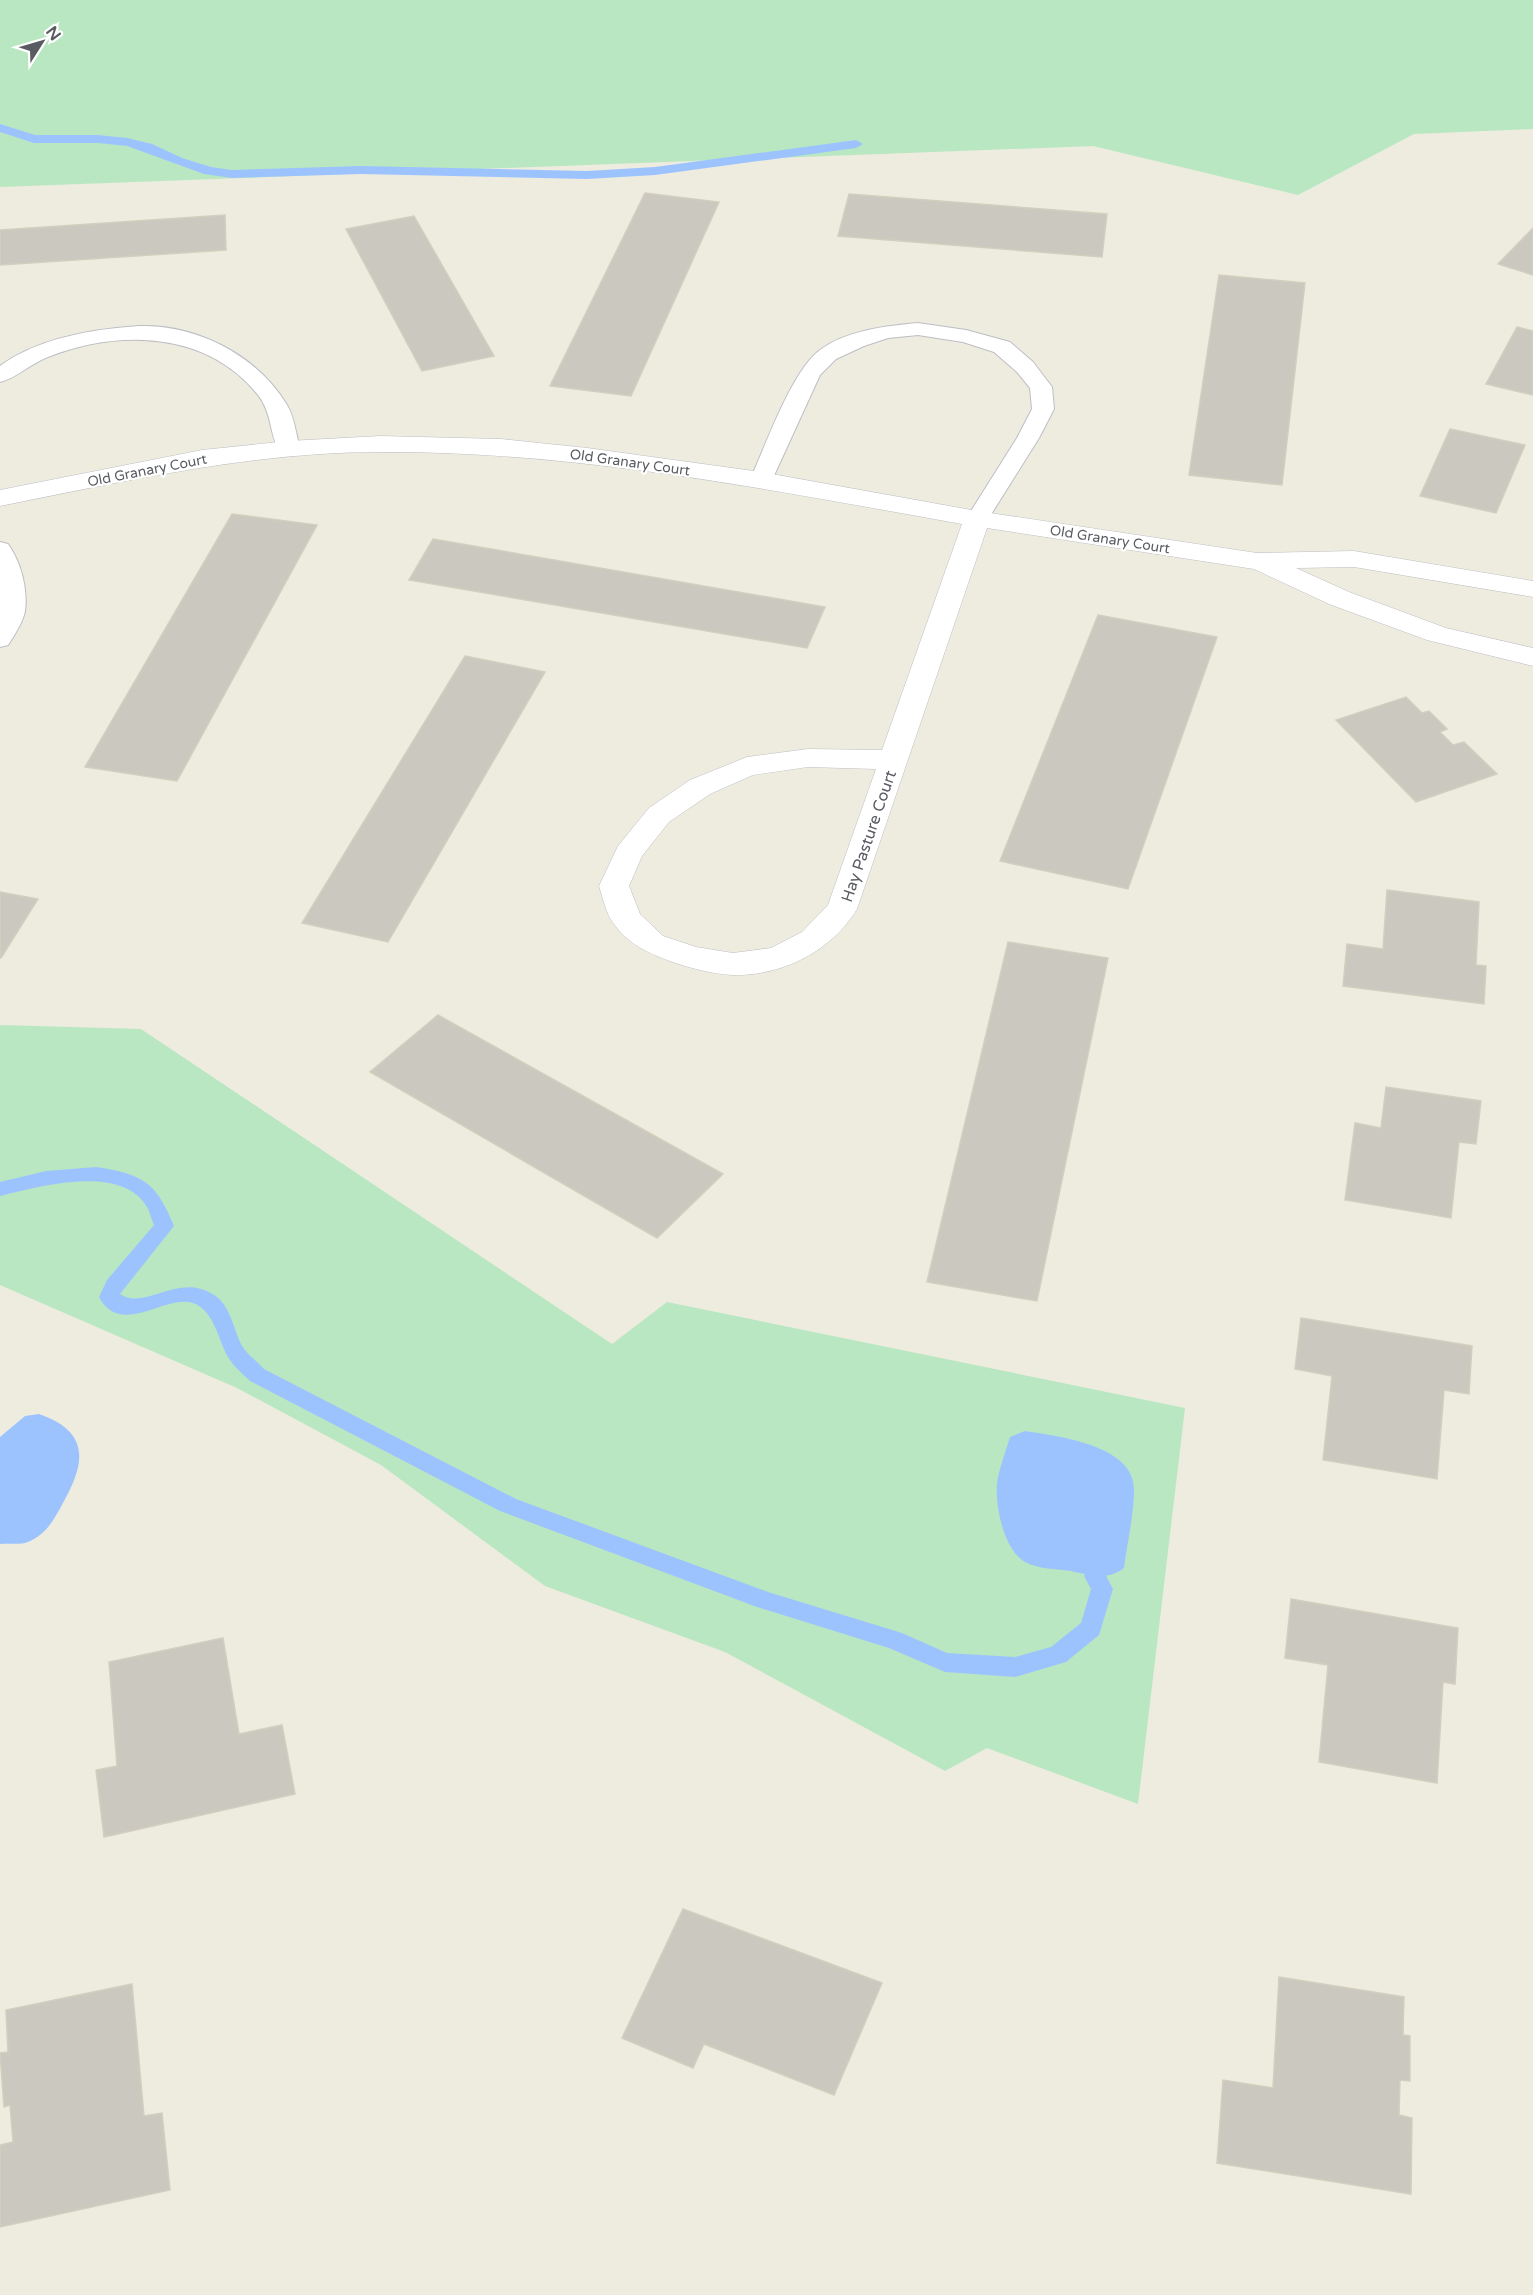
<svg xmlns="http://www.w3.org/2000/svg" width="1533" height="2295" font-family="'Varela Round',sans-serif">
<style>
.green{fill:#b9e7c2}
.water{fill:#9dc3ff}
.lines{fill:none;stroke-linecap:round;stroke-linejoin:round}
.stream{fill:#9dc3ff;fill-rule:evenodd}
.building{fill:#cac8bf;stroke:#d2cfbe;stroke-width:1.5}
.service-casing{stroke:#bdbec5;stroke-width:2}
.minor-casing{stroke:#bdbec5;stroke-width:1}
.service{fill:#fff;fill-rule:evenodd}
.minor{fill:#fff;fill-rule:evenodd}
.labels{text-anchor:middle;stroke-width:4.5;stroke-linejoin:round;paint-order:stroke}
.far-street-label{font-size:14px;fill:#585b62;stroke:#fff}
.street-label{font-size:16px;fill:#585b62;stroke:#fff}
</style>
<rect width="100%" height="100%" fill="#edecdf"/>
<path class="green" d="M0,0h1533v129l-119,5 -116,61 -205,-49 -1093,41z
M0,1025l141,4 471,315 55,-42 518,106 -47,396 -151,-56 -42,23 -220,-119 -180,-66 -164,-121 -144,-77 -237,-103z"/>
<path class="water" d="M39,1414c49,17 48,46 25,87 -9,17 -17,33 -36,41 -7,3 -20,1 -28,2v-107l25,-21z
M1025,1431c32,5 110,14 109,59 0,26 -7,53 -10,78 -16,13 -35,7 -53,3 -14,-2 -34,-2 -46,-9 -22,-12 -32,-62 -27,-85 3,-14 8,-27 12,-40z"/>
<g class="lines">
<path class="stream" d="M0,124l35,11h63l29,3 25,6 30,14 29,9 21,3 129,-4 226,5 68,-4 201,-27 7,4 -7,4 -201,27 -68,4 -226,-5 -129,4 -28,-4 -77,-28 -29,-3h-64l-34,-11z
M96,1167c47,7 60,15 78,59l-54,68c25,18 60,-25 97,3 14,11 17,34 25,49 6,9 15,15 22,23l252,130 252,93 134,41 45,20 68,4 36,-10 30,-24 10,-34 -7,-13 3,-6 8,-3 8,3 10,19 -14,46 -33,27 -51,15 -70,-5 -56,-24 -132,-41 -257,-96 -250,-130c-8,-8 -17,-15 -22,-24 -10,-17 -14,-47 -35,-54 -28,-9 -72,35 -94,-6l8,-17 47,-55c-3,-6 -4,-13 -7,-18 -26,-44 -108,-20 -147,-11v-14l46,-11z"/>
</g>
<path class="building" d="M645,193l74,9 -88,194 -81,-10z
M849,194l258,20 -5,43 -264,-21z
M225,215l1,35 -226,15v-35z
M414,216l80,140 -72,15 -76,-142z
M1533,228v47l-35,-11z
M1219,275l86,8 -23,202 -93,-10z
M1517,327l16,4v64l-47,-11z
M1450,429l75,16 -29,68 -76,-17z
M232,514l85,11 -140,256 -92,-14z
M433,539l392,68 -18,41 -398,-68z
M1098,615l119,22 -89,252 -128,-28z
M465,656l80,16 -157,270 -86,-19z
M1406,697l16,16 7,-2 18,18 -7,3 13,13 11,-3 33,32 -81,28 -80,-82z
M1387,890l92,12 -3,63 10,1 -2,38 -141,-18 4,-42 36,5z
M0,892l38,7 -37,59 -1,-1z
M1008,942l100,16 -71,343 -110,-19z
M438,1015l285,159 -66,64 -287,-166z
M1386,1087l95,14 -5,43 -17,-2 -8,76 -106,-18 10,-77 26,5z
M1301,1318l171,28 -3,48 -25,-4 -7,89 -114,-19 9,-84 -37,-7z
M1291,1599l167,29 -3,56 -12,-2 -6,101 -118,-21 9,-97 -43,-7z
M223,1638l16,96 43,-9 13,69 -191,43 -8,-67 21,-4 -8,-104z
M683,1909l199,74 -48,112 -130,-51 -11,24 -71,-30z
M1279,1977l125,20 -1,38 7,1v45l-10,-1 -1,35 13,3 -1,76 -194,-31 6,-83 50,8z
M132,1984l12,132 18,-3 8,77 -170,37v-82l13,-3 -3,-37 -6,2 -4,-54 8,-1 -2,-42z"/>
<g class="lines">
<g class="service-casing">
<path id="service" d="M918,323l48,7 44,12 23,20 19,25 2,22 -15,29 -54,86 -8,2 -8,-2 -3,-5 51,-81 15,-29 -2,-21 -13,-16 -23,-20 -31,-10 -45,-7 -30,3 -24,8 -28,13 -16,16 -48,105 -3,5 -8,2 -8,-2 -3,-5c15,-33 42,-110 70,-130 27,-20 66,-24 98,-27z
M139,326c57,-2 118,29 148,79 8,13 9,30 13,44l-3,5 -8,2 -8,-2c-12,-18 -8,-40 -23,-59 -51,-64 -139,-66 -210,-38 -17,6 -31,21 -48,25v-16c38,-28 93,-37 139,-40z
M0,542l8,2c13,18 20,45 17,67 -2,11 -11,25 -17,34l-8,2z"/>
</g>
<g class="minor-casing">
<path id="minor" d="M380,436l121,3 86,9 174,24 216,39 280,42 97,-2 179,30v16l-179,-30 -58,1 53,24 97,36 87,20v18l-106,-26 -98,-36 -75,-35 -267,-41 -130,381c-25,42 -75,67 -124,66 -20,-1 -44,-7 -63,-14 -22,-8 -42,-17 -56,-37 -8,-10 -11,-26 -15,-38l19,-40 31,-38 41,-28 57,-23 61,-8 74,1 80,-226c-192,-34 -385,-73 -581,-72 -129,0 -255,29 -381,54v-16l202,-40 87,-9zM808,767l68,2 -48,136 -26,27 -31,16 -38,5 -37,-6 -33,-11 -23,-22 -11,-28 13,-30 27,-34 41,-28 43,-19z"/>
</g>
<use href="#service" class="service"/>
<use href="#minor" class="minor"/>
</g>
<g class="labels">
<g class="far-street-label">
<text transform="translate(630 462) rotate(8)" y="5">Old Granary Court</text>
<text transform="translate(147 470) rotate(-11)" y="5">Old Granary Court</text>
<text transform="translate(1110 539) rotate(9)" y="5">Old Granary Court</text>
</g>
<g class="street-label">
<text transform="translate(868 836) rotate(-71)" y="6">Hay Pasture Court</text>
</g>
</g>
<g transform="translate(42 42) rotate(53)" stroke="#ffffff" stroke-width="4.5" paint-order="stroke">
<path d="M0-4.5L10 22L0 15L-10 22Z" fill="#585b62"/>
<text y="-9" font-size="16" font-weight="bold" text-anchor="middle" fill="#585b62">N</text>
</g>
</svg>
